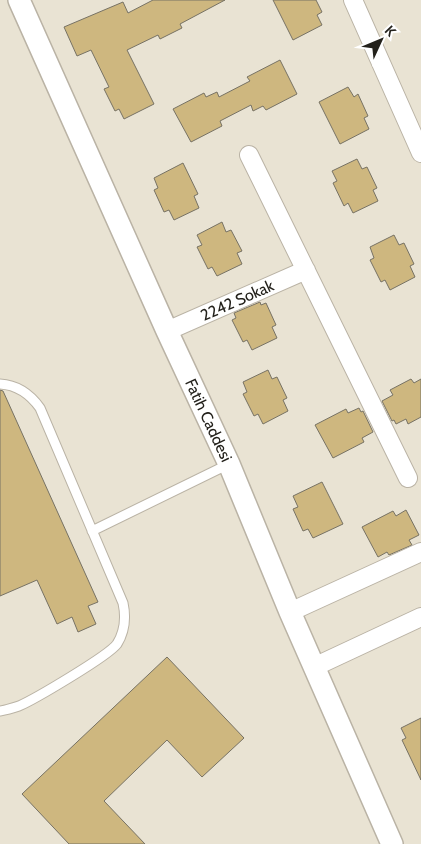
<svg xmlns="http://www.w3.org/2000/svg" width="421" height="844" font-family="Cabin,sans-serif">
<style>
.building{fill:#ceb77f;stroke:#777264}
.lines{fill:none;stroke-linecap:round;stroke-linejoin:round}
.service-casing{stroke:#bab3a5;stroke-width:11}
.minor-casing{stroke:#bab3a5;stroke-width:20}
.tertiary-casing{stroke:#bab3a5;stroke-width:24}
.service{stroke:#fff;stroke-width:9}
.minor{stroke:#fff;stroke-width:18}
.tertiary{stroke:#fff;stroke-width:21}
.labels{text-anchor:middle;stroke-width:4;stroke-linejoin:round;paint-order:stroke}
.street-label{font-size:16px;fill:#23211b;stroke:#fff}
</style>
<rect width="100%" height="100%" fill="#e9e3d3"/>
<path class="building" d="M153,0h72l-45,24 2,4 -22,11 -2,-4 -31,15 27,54 -30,15 -5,-10 -4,2 -11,-22 5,-2 -18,-37 -14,6 -13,-29 59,-25 5,11z
M273,0h43l6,12 -5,3 5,10 -29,15z
M280,60l17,34 -31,16 -3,-4 -10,5 -2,-6 -31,16 2,5 -31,16 -18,-33 31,-16 2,4 11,-5 2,5 31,-16 -3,-4z
M348,87l6,10 4,-3 10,22 -4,2 5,11 -29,15 -21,-42z
M357,159l5,10 5,-2 10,21 -4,2 5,11 -25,12 -5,-10 -4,3 -11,-23 4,-2 -5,-10z
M183,163l15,31 -4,2 5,12 -25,12 -5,-10 -5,2 -10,-22 4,-2 -4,-10z
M222,222l4,10 5,-2 11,21 -5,2 5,11 -25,12 -5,-9 -4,2 -11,-22 5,-2 -5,-10z
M394,235l5,10 5,-2 10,21 -4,2 5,11 -25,13 -5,-10 -4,2 -11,-22 4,-2 -4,-11z
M260,302l1,3 5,-2 10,22 -4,2 5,11 -25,12 -5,-10 -4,2 -11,-22 4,-2 -2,-5z
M268,370l4,9 5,-2 10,21 -4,2 5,11 -25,13 -5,-10 -4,2 -11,-22 4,-2 -4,-10z
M411,379l3,4 7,-4v38l-13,7 -2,-5 -10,5 -2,-4 -2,1 -10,-20 11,-6 -3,-5z
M0,390l3,1 95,211 -10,4 8,18 -18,8 -6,-15 -15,7 -20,-44 -37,16z
M359,408l2,4 2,-1 10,21 -11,6 2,4 -31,16 -18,-33 31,-16 2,4z
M322,482l21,42 -30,14 -5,-9 -5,2 -10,-22 5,-2 -5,-11z
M406,510l13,25 -10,5 3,5 -23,10 -2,-3 -9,5 -16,-30 31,-16 3,5z
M167,657l77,81 -42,39 -35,-37 -63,61 41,43h-76l-47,-50z
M421,718v62l-19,-40 4,-2 -5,-10z"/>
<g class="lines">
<g class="service-casing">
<path id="service" d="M0,384c18,1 30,10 40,24l83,195c3,14 2,28 -6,41 -9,12 -82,55 -98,62 -6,2 -13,4 -19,5
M92,531l137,-67"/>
</g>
<g class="minor-casing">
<path id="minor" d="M353,0l68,153
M249,155l159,323
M167,331l139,-61
M290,612l131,-60
M314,667l107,-50"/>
</g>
<g class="tertiary-casing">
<path id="tertiary" d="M19,0l148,331 62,133 61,148 102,232"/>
</g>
<use href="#service" class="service"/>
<use href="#minor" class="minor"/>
<use href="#tertiary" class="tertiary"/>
</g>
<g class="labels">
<g class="street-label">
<text transform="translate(237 300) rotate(-24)" y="6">2242 Sokak</text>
<text transform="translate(209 420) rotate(65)" y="6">Fatih Caddesi</text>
</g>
</g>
<g transform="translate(381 40) rotate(46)" stroke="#ffffff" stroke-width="4" paint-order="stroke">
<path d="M0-4L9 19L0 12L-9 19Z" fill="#23211b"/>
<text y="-8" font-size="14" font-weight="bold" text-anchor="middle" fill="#23211b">K</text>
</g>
</svg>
